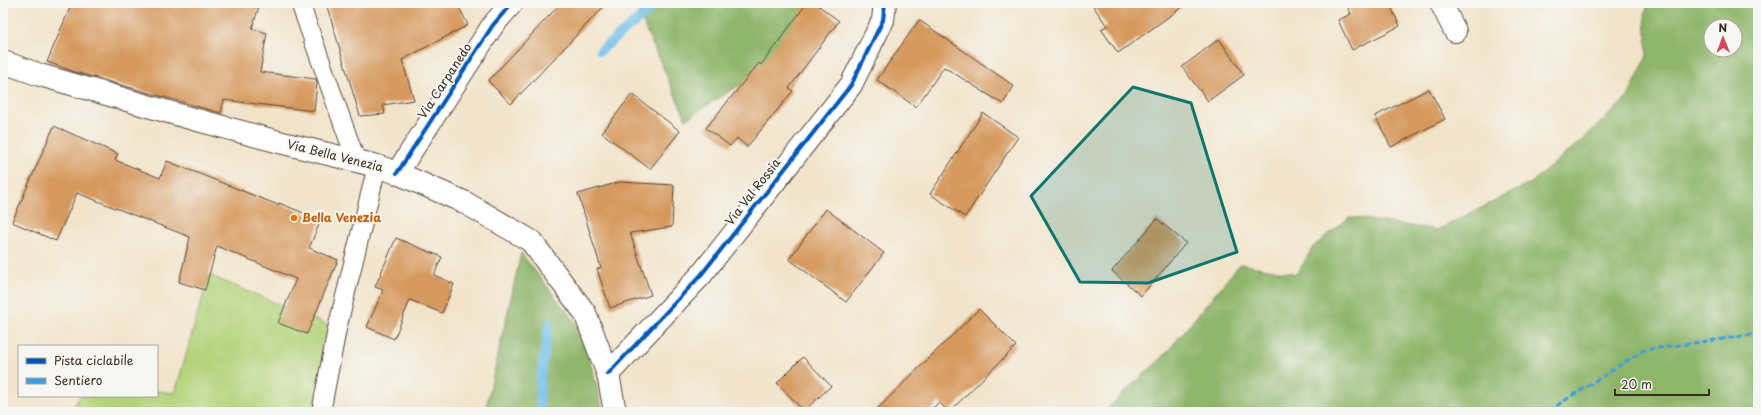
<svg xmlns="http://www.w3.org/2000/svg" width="1761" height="415" font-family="'Playpen Sans',sans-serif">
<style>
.green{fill:#b3d37a;stroke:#777e4c}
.forest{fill:#8eb56a;stroke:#647044;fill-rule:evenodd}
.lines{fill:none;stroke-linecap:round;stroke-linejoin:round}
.stream{stroke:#6ebde9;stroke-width:9}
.building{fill:#d6995d}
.service-casing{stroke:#564638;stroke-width:20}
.minor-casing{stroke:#564638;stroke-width:24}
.secondary-casing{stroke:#564638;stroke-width:24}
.service{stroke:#fff;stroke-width:18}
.minor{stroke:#fff;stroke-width:22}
.secondary{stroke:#fff;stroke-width:22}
.quiet{stroke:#3f9ce0;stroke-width:3;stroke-dasharray:6 3;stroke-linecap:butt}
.cycleway-casing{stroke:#f6f6f2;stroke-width:6}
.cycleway{stroke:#0057b8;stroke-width:4}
.marked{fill:#0f766e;fill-opacity:0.2;stroke:#0f766e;stroke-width:3;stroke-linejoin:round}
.food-dot{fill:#e8710a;stroke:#f6f6f2;stroke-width:1.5}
.labels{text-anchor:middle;stroke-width:4;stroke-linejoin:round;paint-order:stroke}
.street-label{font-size:12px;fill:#3b2a1e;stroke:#f6f6f2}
.food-label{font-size:12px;font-weight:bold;fill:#c56008;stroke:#f6f6f2;text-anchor:start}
</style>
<rect width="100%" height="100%" fill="#f6f6f2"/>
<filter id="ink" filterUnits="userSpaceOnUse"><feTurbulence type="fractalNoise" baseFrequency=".025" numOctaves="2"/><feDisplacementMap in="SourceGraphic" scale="8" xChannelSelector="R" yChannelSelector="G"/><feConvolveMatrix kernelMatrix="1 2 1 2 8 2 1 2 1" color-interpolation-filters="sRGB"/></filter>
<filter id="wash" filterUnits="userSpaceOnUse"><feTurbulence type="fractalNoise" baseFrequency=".012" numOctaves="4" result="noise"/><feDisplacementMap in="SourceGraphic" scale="16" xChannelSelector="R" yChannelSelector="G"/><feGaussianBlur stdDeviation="0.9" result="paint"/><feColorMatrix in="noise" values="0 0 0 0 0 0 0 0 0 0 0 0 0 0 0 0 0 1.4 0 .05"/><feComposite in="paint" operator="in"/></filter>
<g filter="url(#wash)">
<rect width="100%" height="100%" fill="#f2e4cb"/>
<path class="green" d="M209,275l138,58 -18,75 11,4h-270l10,-16h77v-5l18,2z"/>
<path class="forest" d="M634,3h181l19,22 -148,94z
M1648,3h110v409h-655l60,-55 77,-93 57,10 16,-27 37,-30 87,13 94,-47 51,-43 46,-43 19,-41 -2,-41zM1711,26h24v24h-24z
M521,253l61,78 21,81h-118z"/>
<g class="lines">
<path class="stream" d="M600,51l58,-48
M540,412v-30l9,-58"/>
</g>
<g id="blocks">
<path class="building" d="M72,3h188l-8,26 15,4 -7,39 56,7 1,4 -3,28 -90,-11 -3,13 -146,-41 -28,-10z
M326,3h131l11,22 -66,35 12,40 -31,5 2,9 -25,2z
M561,3h46l-96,101 -23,-23z
M807,3h8l24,18 -50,67 4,3 -46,56 -10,-9 -7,8 -24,-18 53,-65 2,2z
M1091,3h97l-70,50 -17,-24 6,-3z
M1346,3h43l11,23 -48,24 -14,-30 13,-6z
M919,20l95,66 -11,18 -59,-37 -28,40 -39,-27z
M1219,39l25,36 -36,26 -26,-34z
M1429,89l16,30 -54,28 -16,-31z
M632,94l48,37 -30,38 -48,-36z
M983,113l35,24 -53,80 -35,-23z
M54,126l64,28 -3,6 45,18 7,-17 111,44 1,-2 42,17 -12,28 29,12 -31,74 -29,-11 18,-44 -79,-33 -12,44 -26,-8 11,-45 -113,-44 -21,48 -44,-19z
M620,182l54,3 -2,42 -42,6 21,62 -41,13 -13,-39 4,-1 -23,-74z
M826,209l58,44 -38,49 -57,-43z
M1157,219l29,24 -45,53 -29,-25z
M396,238l46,19 -8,18 20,9 -12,29 -32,-13 -16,39 -27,-12 16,-37 -8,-3z
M979,309l37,37 -67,66 -10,-10 -10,10h-55z
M803,357l28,29 -27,25 -27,-28z"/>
</g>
</g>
<g filter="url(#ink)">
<use href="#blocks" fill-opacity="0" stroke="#564638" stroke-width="1"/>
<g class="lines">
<g class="service-casing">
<path id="service" d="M300,3l56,157
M321,412l16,-83 40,-163"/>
</g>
<g class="minor-casing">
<path id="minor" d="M1441,3l14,28
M397,173l96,-148 19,-22
M608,374l93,-99 150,-190 32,-65 2,-17"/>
</g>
<g class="secondary-casing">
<path id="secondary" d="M3,62l37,13 146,42 97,26 94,23 20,7 67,29 67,39 54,72 23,61 7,38"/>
</g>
<use href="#service" class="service"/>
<use href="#minor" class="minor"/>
<use href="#secondary" class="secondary"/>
<path class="quiet" d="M1550,412l6,-6 88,-56 114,-16"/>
<g class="cycleway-casing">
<path id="cycleway" d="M397,173l96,-148 19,-22
M608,374l93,-99 150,-190 32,-65 2,-17"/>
</g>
<use href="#cycleway" class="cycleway"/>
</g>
</g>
<path class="marked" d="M1133,87l58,16 46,149 -89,31 -68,-1 -49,-86z"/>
<circle class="food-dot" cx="294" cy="218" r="4"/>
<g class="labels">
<g class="street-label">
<text transform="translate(445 81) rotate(-57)" y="4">Via Carpanedo</text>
<text transform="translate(335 156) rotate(14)" y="4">Via Bella Venezia</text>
<text transform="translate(753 192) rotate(-52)" y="4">Via Val Rossia</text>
</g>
<g class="food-label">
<text x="302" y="222">Bella Venezia</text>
</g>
</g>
<rect width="1761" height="415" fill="none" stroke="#f6f6f2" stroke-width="16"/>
<rect x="18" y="345" width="140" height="52" fill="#f6f6f2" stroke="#aba49d"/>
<rect x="26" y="358" width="20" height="6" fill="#0057b8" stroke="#aba49d"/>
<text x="54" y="365" font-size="12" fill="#3b2a1e">Pista ciclabile</text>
<rect x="26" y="378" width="20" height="6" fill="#3f9ce0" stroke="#aba49d"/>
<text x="54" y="385" font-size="12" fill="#3b2a1e">Sentiero</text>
<g transform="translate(1723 38) rotate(359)"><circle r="19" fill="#f6f6f2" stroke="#aba49d"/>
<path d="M0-3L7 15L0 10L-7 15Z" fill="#d1495b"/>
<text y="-6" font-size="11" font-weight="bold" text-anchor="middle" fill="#3b2a1e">N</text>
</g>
<path d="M1615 389v6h94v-6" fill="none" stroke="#3b2a1e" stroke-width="2"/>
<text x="1621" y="389" font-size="12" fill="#3b2a1e" stroke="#f6f6f2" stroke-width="3" paint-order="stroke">20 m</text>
</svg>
